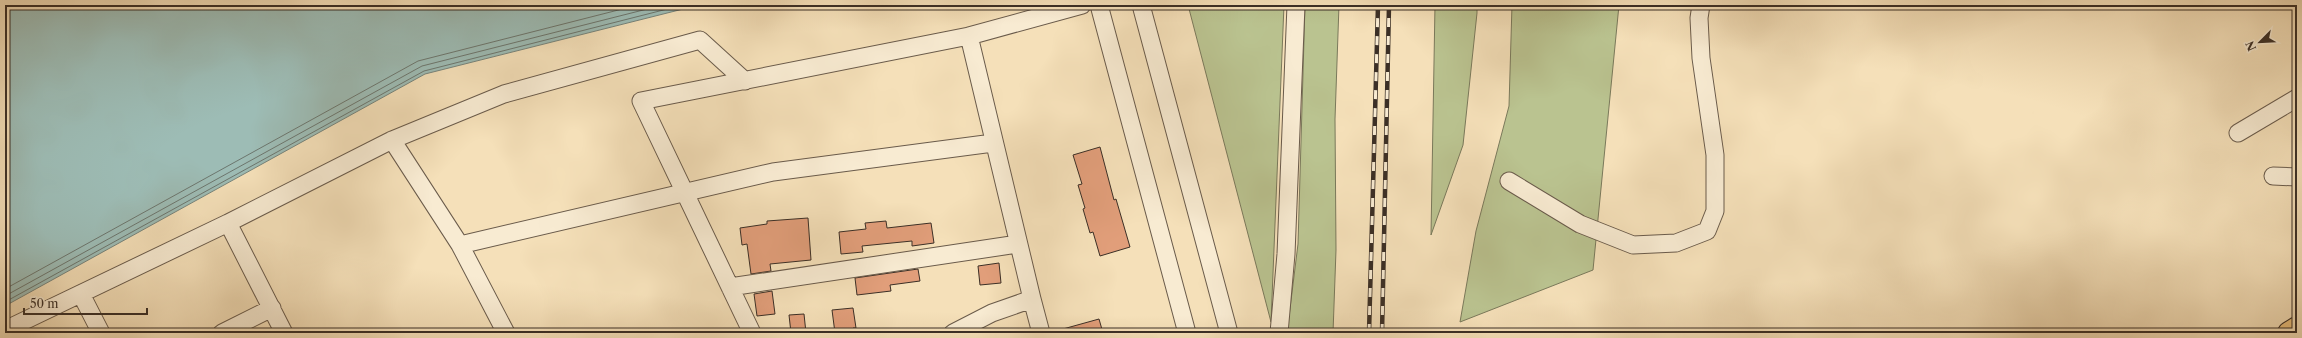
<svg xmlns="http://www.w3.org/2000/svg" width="2302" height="338" font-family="'Libre Caslon Text',serif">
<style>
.green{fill:#bac390;stroke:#7a795b}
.water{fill:#9dbcb5;stroke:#76847c}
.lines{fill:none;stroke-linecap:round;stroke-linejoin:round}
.shore{stroke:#6c766e;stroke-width:1}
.building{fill:#e19e7a;stroke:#3b2f26}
.street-casing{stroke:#6a5b4b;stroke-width:19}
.primary-casing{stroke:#3b2f26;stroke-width:24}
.street{stroke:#f8ebd2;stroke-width:17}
.primary{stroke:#eac07c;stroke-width:22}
.rail-casing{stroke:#3b2f26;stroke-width:4.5}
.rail{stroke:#f8ebd2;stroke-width:3;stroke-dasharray:9;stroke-linecap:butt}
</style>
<rect width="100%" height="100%" fill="#f5e0b9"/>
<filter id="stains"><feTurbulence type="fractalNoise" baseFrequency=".005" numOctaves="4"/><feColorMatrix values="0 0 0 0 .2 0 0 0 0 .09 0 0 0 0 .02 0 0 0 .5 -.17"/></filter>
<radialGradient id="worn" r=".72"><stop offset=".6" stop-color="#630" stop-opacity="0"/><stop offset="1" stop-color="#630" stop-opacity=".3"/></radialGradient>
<path class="green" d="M1188,5h96l-13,317z
M1305,5h34l-4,114 1,131 -3,83h-46l11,-89z
M1435,5h42v8l-14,132 -32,90z
M1512,5h107l-26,265 -133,52 16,-91 33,-125z"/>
<path class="water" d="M5,5h706l-20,2 -266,67 -420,232z"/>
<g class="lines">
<path class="shore" d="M5,289l413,-228 220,-56
M5,296l417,-230 241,-61
M5,302l419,-231 259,-66"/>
</g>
<path class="building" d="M1100,147l14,53 2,-1 14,48 -30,9 -7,-24 -3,1 -7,-24 2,-1 -7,-23 4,-1 -9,-29z
M808,218l3,42 -41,4 1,7 -20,3 -4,-30 -5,1 -2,-17 27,-4v-3z
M886,221l1,7 44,-5 3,20 -22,3v-5l-50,5 1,6 -22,2 -2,-22 27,-3 -1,-6z
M999,263l2,20 -21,2 -2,-19z
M918,269l2,12 -30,4 1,6 -34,4 -2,-17z
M772,291l3,23 -18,2 -3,-22z
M853,308l3,20h-3l1,5h-19l-3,-23z
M804,314l2,19h-15l-2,-18z
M1099,319l4,14h-40v-4z"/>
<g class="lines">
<g class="street-casing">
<path id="street" d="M1099,5l88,328
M1141,5l88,328
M969,36l113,-31
M2238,133l59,-35
M392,140l68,105
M2273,176l24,1
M1509,181l71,43 53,21 43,-2 31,-12 8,-20v-56l-14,-97 -2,-40 2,-13
M730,287l288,-43
M81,294l20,39
M5,330l223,-107
M222,333l50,-25
M284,333l-56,-110 164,-83 112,-46 196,-54 45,41
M506,333l-46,-88 313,-73 220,-29
M752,333l-111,-232 328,-65 63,263
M953,333l39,-20 40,-14 9,34
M1279,333l7,-79 10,-249"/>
</g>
<g class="primary-casing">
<path id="primary" d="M2289,333l8,-5"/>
</g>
<use href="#street" class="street"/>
<use href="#primary" class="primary"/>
<g class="rail-casing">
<path id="rail" d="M1369,333l9,-328
M1382,333l7,-328"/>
</g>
<use href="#rail" class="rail"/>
</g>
<rect width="2302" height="338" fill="none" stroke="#f5e0b9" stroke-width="20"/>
<rect x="6" y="6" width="2290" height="326" fill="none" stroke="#3b2f26" stroke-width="2"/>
<rect x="10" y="10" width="2282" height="318" fill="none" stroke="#3b2f26"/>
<g transform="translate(2260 42) rotate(246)" stroke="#f8ebd2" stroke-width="3" paint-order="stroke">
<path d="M0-3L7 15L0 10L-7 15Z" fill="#3b2f26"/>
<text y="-6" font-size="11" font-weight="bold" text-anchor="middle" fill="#3b2f26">N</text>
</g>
<path d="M24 308v6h123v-6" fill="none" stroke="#3b2f26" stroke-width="2"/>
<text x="30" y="308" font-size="12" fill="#3b2f26" stroke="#f8ebd2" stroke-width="3" paint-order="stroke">50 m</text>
<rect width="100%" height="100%" filter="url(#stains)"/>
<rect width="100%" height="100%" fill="url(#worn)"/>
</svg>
